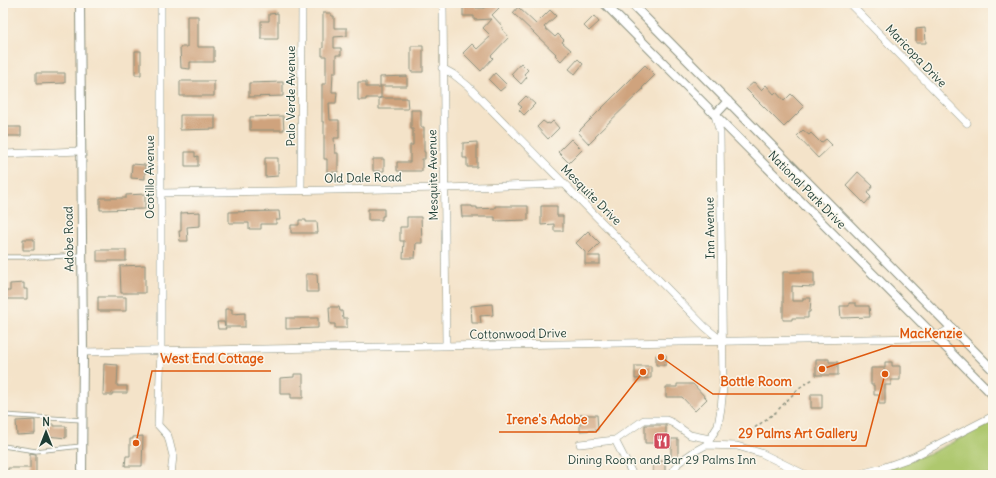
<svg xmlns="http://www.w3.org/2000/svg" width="996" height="478" font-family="Delius,sans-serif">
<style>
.green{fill:#aec86e;stroke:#668251}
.building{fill:#cfa37d}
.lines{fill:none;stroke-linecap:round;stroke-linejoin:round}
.service-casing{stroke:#8a907e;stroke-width:5}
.minor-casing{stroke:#8a907e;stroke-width:8}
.tertiary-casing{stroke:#8a907e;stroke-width:10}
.path{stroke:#8a907e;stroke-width:1.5;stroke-dasharray:3 3;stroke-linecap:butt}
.service{stroke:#fff;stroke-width:3.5}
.minor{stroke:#fff;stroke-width:7}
.tertiary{stroke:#fff;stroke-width:8}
.labels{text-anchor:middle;stroke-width:3;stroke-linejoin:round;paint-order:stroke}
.street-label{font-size:12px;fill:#1f3d34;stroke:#fbf7ec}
.poi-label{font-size:12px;fill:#1f3d34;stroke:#fbf7ec}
.leader{fill:none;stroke:#de580e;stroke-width:1.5}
.callout-dot{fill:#de580e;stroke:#fbf7ec;stroke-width:1.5}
.callout-label{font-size:13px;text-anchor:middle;font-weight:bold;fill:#de580e;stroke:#fbf7ec;stroke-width:3;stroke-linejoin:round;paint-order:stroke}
</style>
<rect width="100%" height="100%" fill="#fbf7ec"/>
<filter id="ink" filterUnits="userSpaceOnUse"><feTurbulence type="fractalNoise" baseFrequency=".025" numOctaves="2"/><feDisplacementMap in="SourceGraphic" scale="8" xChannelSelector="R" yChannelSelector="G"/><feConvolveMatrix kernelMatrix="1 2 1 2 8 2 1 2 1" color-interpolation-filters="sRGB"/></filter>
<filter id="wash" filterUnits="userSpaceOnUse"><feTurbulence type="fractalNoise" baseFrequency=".012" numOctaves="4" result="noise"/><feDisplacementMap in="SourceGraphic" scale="16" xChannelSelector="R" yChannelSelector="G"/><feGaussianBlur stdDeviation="0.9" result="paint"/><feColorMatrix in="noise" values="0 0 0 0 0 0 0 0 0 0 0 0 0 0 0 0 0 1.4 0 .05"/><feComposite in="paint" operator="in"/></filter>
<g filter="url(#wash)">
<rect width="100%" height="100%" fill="#f4e3c9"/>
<path class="green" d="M993,422v53h-127l67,-23z"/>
<g id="blocks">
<path class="building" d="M463,3h13v5h8l6,-5h4l5,5 -7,7 11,12 -1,2 7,8 -18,19 2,2 -12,13 -18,-18 9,-9 5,5 14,-13 -8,-8 8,-9 -17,1v-4h-11z
M518,7l18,17 14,-14 6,6 -12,11 11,10 3,-3 6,6 -2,2 9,8 -10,11 -6,-6 1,-1 -43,-41z
M278,13v26h-17v-18h8v-7z
M323,13h8v3h3v12h13v8l-13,1v11h7v7h-5v18h-3l-1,19h5l-1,11h-7l1,17h9v18h-5l1,15h3v19h-11v-13h-3v-37h-2v-38h4v-28h-4v-8h1z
M187,16h11v31h16v15h-24v7l-9,-1 -1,-21h7z
M594,16l5,6 -10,9 -5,-5z
M925,28l1,15h-10v-14z
M411,46h12v26h-12z
M135,51h6v24h-6z
M578,59l5,5 -8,10 -6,-5z
M521,63l7,7 -4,4 3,3 -6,7 -10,-10z
M645,65l10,10 -13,13 1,1 -48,47 1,1 -7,7 -11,-12z
M36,73h29v10l-29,1z
M495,73l12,12 -7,6 -11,-11z
M407,76v10h-27v-9z
M180,81h34v15h-34z
M283,82v14l-34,1v-14z
M358,82h8v5h15v11h-15v2h-8z
M754,82l7,8 5,-5 8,9 2,-2 8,9 7,-7 13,13 -20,20 -38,-38z
M526,96l9,8 -11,11 -5,-5 3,-3 -4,-3z
M379,98h28l1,11h-29z
M411,110h10v17h3v25h1v7h-3v12h-25v-9h13v-17h3v-16h-2z
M180,115h35v14l-35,1z
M283,116l1,14h-34v-13z
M543,121l4,3 1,-1 2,1 3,-3 6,7 -11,11 -11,-12z
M7,127h14v9h-14z
M803,130l6,5 2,-2 10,10 5,-4 6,6 -14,13 -21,-22z
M571,139l11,11 -13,13 -11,-11z
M477,142v25h-10v-9h-4v-15z
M185,152h10v5l3,-1v10h-13z
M265,158h13v18l-13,1z
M373,159h11v12h-11z
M132,164l13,1v14l-14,-1z
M858,172l15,14 -6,7 4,4 -6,7 -19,-19z
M145,194v15l-45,1v-12h26v-3z
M461,206h11v1h5v2l18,-1v-2h33v14l-33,1v-4h-33z
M541,206h16v10h6v15h-9v-7l-13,1z
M368,209h16v7h-2v4h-14z
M279,211l1,9h-4v4h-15v5h-12v-6h-20v-11z
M200,212v14l-13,1 1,14h-8l-1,-10h2v-18z
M407,217h14l1,26h-6l-1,15h-12l1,-17h-4v-14h7z
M299,220h7v2h11l1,11h-27v-8h8z
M588,231l12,12 -13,13h13v8h-15v-12l-9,-9z
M23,239h11v11h-11z
M97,250h29v11h-29z
M145,265v28h-24l-1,-27z
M783,272h31v15l-22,-1v15h11v-3h8l-1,14h-2v6h-16v2h-9z
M306,274h11l1,18h-12z
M24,283v6h3v10h-24v-8h7v-7z
M98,297h28v14h-28z
M849,303h7v3h13l1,11 -29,1 -1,-12h9z
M492,304l1,11 -13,1 1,7h-9l-1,-17z
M329,307h10l1,4h2l1,7h4v10h-12v-4h-5z
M225,309h7v5l13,-1v14h-20l1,2h-8l-1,-7h7l1,4z
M286,318h32v10l-32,1z
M656,355h10v10h-10z
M816,359h13v3h9v13h-22z
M885,362h7v4h8v14h-9v5h-6v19h-6v-9h-5v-10h-3v-17h14z
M104,364l14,1 -1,21h10v7h-15v2h-9z
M635,366h16v12l-16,1z
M294,374h9v24h-12v-4h-11v-16l14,-1z
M677,384h16l14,15 -12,12 -13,-14h-16v-10h11z
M811,394h11v14h-11z
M580,415h17l1,15 -18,1z
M35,420v14l-18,1 -1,-14z
M47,424h7v2h12v12l-19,-2z
M645,425h21v18h-21z
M143,436l-1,30h-17l1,-10h4v-17h3v-2z
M671,439h7v18l-2,1h-5z
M30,453l6,1v21h-28v-7h22z
M653,461h12v14h-12z"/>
</g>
</g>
<g filter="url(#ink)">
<use href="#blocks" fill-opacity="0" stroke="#8a907e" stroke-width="1"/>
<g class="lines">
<g class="service-casing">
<path id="service" d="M3,257h43l36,-2
M3,415l79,5
M3,446l33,5 45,-5"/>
</g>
<g class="minor-casing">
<path id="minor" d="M161,3v348l-3,74 10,11 5,20 -2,19
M443,3l3,343
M849,3l118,120
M442,68l11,6 15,12 237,241 17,14
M3,154l77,-3
M301,190l1,-187
M161,193l283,-5 120,-4
M83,352l844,-14 9,-1 15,-9
M580,444l35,-4
M706,445l12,-19 3,-18 2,-20 -3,-255 -5,-18
M633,475l-18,-35 29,-20h22l7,3 17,12 20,4
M671,475l7,-12 17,-12 11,-6 31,1 24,7 45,22
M856,475l23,-6 34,-12 80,-41"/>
</g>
<g class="tertiary-casing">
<path id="tertiary" d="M80,3l3,349 -1,123
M604,3l389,392
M631,3l362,367
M715,115l13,-14"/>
</g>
<path class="path" d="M742,440l7,-8 27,-20 23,-24 14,-9"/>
<use href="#service" class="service"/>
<use href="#minor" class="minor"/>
<use href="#tertiary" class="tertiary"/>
</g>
</g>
<defs>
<g id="restaurant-square" transform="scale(0.9)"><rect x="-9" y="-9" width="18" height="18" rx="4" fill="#d1495b" stroke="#fbf7ec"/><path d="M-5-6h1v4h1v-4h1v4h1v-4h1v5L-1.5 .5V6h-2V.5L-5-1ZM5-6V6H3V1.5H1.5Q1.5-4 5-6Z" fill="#fff"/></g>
</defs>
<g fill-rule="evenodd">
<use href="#restaurant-square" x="662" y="441"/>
</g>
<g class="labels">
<g class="street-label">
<text transform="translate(916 56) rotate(46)" y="4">Maricopa Drive</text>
<text transform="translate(291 96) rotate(-90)" y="4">Palo Verde Avenue</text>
<text transform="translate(433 175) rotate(-91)" y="4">Mesquite Avenue</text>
<text transform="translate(150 177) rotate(-90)" y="4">Ocotillo Avenue</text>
<text transform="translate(363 178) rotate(-1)" y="4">Old Dale Road</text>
<text transform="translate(807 190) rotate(45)" y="4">National Park Drive</text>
<text transform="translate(591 195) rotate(45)" y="4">Mesquite Drive</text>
<text transform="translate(710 228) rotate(-91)" y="4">Inn Avenue</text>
<text transform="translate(69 239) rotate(-91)" y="4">Adobe Road</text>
<text transform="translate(518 334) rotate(-1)" y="4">Cottonwood Drive</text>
</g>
<g class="poi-label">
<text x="662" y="464">Dining Room and Bar 29 Palms Inn</text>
</g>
</g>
<path class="leader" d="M822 369L891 346H970M136 443L152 371H271M661 357L713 394H800M643 372L596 432H499M885 374L866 446H730"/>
<g class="callout-dot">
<circle cx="822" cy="369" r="4"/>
<circle cx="136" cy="443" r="4"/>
<circle cx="661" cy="357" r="4"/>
<circle cx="643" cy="372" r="4"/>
<circle cx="885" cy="374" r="4"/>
</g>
<g class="callout-label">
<text x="931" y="338">MacKenzie</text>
<text x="212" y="363">West End Cottage</text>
<text x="756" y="386">Bottle Room</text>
<text x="547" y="424">Irene's Adobe</text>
<text x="798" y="438">29 Palms Art Gallery</text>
</g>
<rect width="996" height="478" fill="none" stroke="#fbf7ec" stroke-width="16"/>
<g transform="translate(46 432)" stroke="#fbf7ec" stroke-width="3" paint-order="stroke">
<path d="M0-3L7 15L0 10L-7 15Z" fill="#1f3d34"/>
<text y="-6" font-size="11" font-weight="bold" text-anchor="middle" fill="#1f3d34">N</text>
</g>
</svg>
